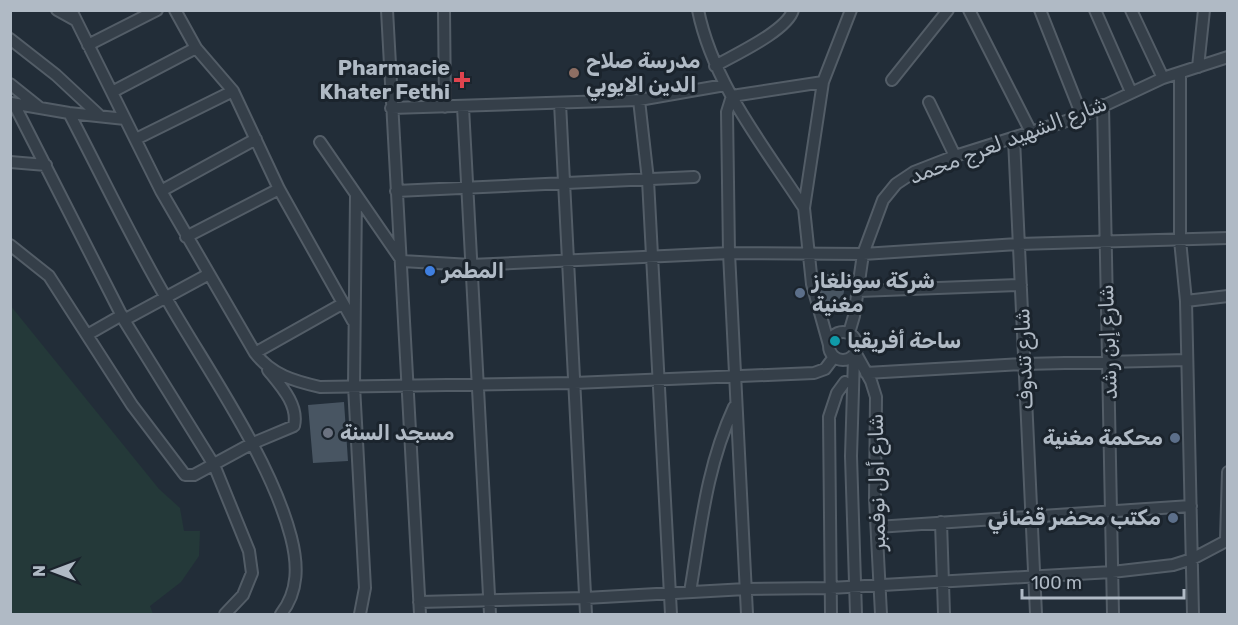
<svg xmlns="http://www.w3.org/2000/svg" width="1238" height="625" font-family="Rubik,'Noto Sans Arabic',sans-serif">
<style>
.green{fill:#243939}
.building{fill:#485562}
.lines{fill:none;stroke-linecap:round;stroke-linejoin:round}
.street-casing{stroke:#535d67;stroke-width:14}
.street{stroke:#353f49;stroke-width:10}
.education-dot{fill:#8d6e63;stroke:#1b242d;stroke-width:2}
.health-dot{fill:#e0444e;stroke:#1b242d;stroke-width:2}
.shop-dot{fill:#3f7fe0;stroke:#1b242d;stroke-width:2}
.service-dot{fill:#5c6f8a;stroke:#1b242d;stroke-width:2}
.culture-dot{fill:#0f9aa8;stroke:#1b242d;stroke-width:2}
.worship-dot{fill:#6b7280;stroke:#1b242d;stroke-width:2}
.labels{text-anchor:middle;stroke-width:6;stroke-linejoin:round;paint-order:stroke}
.poi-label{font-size:21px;font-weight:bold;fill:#b0bac5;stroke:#1b242d;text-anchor:start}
.street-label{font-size:21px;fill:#b0bac5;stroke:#1b242d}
</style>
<rect width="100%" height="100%" fill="#222d38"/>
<path class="green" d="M10,305l149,184 21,19 4,23h16l-1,25 -18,26 -31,24 3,8h-142z"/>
<path class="building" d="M814,274h34l-5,22 -10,7 -11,-1z
M344,402l4,59 -35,2 -5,-58z"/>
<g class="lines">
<g class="street-casing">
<path id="street" d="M57,10l18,10
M71,10l90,181 94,162c17,22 39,28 65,34l254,-4 240,-10 11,-4 9,-12
M175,10l21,38 37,43 46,98 74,132
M387,10l33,604
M444,10l1,97
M698,10c15,74 66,136 106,198
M969,10l63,124
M1040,10l42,106
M1095,10l36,82
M1131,10l32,68
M10,39l46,36 44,41
M88,45l69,-35
M715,66c19,-11 72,-35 78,-56
M1198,67l6,-57
M1180,73v167l6,61 7,313
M892,80l56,-70
M10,84l30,24
M112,92l84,-44
M639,100l9,80 23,434
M929,102l26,54
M11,103l58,10 56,6
M560,103l26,511
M14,104l110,216 90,145 35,86 3,22 -9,22 -18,19
M1103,105l10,509
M463,107l27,507
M391,108l248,-8 86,-15
M69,113c33,63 64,129 100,190 40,69 102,157 122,234 7,27 8,54 -10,77
M136,139l97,-48
M1014,139l22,475
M320,142l82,119 69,4 258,-12 134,1 155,-10 210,-6
M10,162l36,3
M161,191l95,-52
M396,191l298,-14
M356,196l-2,190 11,202 -5,26
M186,237l93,-48
M10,245l39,31 83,129 53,70h9l57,-31 43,-18c5,-21 -13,-40 -26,-56
M858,291l163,-6
M1186,301l42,-5
M124,320l85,-46
M829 346a14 14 0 1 1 28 0a14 14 0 1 1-28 0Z
M849,333l5,-17 9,-62 20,-54 13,-16 18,-12 41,-16 127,-40 81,-38 65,-21
M87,335l35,-20
M829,345l-17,-61 -8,-76 19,-126 28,-72
M255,353l87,-49
M856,354l15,27 5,16 -1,101 6,116
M854,357l-3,99 5,158
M866,373l158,-9 163,-4
M941,522l3,92
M877,527l314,-21
M1226,540l2,-68
M690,592c11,-65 16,-124 44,-185
M419,602l166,-4 161,-9 84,-1 282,-16 61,-7 19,-6 36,-19
M747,614l-18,-361 -2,-141 5,-16 91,-14
M831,614l-2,-197 8,-24 8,-11"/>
</g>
<use href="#street" class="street"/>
</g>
<circle class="education-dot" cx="574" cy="73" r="6"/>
<path class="health-dot" d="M459 71h6v6h6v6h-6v6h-6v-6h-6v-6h6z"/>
<circle class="shop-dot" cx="430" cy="271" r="6"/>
<g class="service-dot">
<circle cx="800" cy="293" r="6"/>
<circle cx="1175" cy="438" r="6"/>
<circle cx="1173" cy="518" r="6"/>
</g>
<circle class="culture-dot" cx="835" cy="341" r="6"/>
<circle class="worship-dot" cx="328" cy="433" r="6"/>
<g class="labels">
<g class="poi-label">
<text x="586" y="68">مدرسة صلاح<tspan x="586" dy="24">الدين الايوبي</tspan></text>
<text x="450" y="75" text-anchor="end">Pharmacie<tspan x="450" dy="24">Khater Fethi</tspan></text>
<text x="442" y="278">المطمر</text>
<text x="812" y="288">شركة سونلغاز<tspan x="812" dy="24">مغنية</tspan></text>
<text x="847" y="348">ساحة أفريقيا</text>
<text x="340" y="440">مسجد السنة</text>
<text x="1163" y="445" text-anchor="end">محكمة مغنية</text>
<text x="1161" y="525" text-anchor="end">مكتب محضر قضائي</text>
</g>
<g class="street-label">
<text transform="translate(1008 140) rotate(-21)" y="7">شارع الشهيد لعرج محمد</text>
<text transform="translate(1108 342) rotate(-92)" y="7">شارع إبن رشد</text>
<text transform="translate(1024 359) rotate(-92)" y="7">شارع تندوف</text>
<text transform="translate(877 482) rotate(-91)" y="7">شارع أول نوفمبر</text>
</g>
</g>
<rect width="1238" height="625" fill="none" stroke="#b0bac5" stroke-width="24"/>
<g transform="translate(54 571) rotate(270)" stroke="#1b242d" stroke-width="4.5" paint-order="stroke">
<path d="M0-4.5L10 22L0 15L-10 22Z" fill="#b0bac5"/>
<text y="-9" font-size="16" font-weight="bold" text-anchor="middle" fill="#b0bac5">N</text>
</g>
<path d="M1022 589v9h162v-9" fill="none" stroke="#b0bac5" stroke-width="3"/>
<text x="1031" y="589" font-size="18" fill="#b0bac5" stroke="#1b242d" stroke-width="4.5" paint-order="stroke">100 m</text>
</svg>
